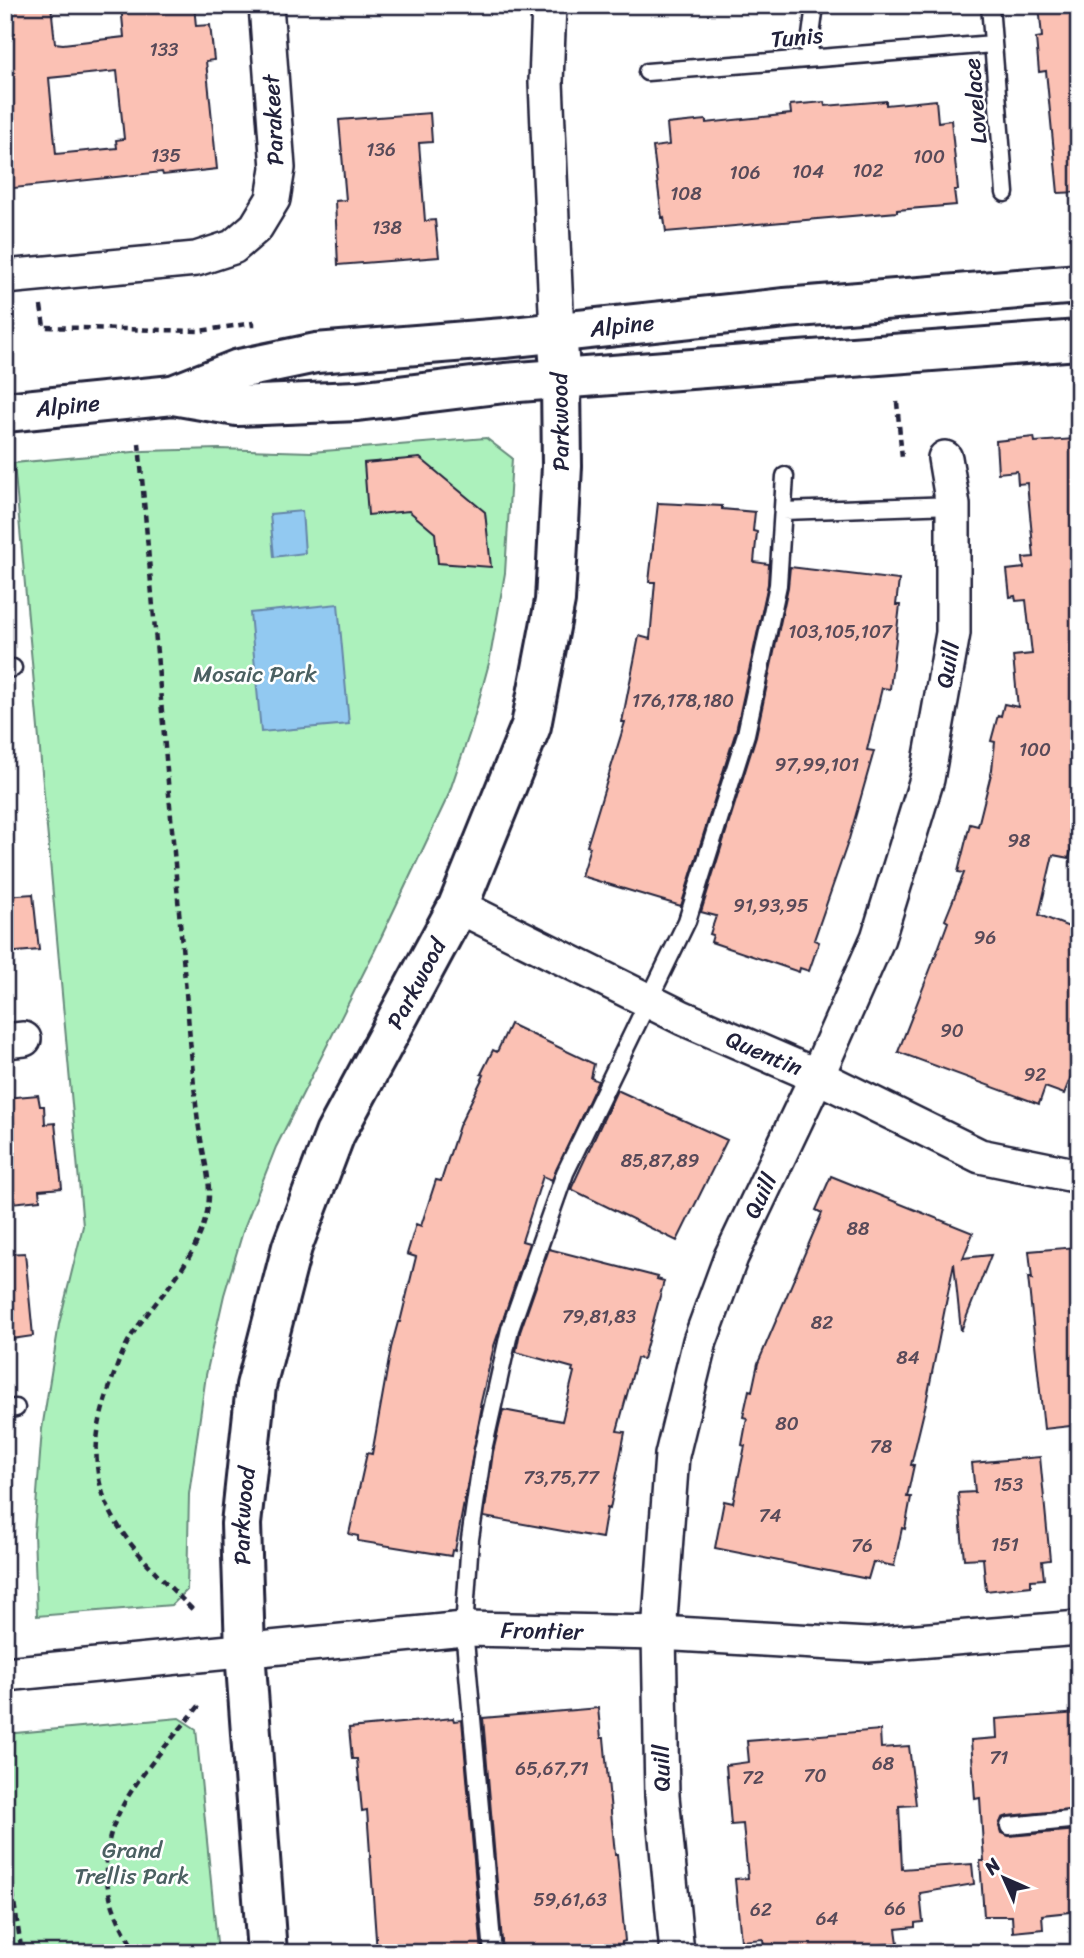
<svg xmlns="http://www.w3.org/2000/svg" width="1084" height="1958" font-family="Sriracha,sans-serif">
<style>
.green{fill:#acf1bc;stroke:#678a7c;stroke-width:2}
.water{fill:#92c9f1;stroke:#6586a8;stroke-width:2}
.building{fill:#fbc1b4;stroke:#22223b;stroke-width:2;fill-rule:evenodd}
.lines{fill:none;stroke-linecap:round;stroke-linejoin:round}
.service-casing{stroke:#22223b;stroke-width:21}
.minor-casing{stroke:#22223b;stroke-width:38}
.tertiary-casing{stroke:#22223b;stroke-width:44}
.path{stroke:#22223b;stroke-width:4.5;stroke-dasharray:7 5;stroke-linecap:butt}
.service{stroke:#fff;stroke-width:16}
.minor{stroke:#fff;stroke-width:33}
.tertiary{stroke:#fff;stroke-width:38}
.labels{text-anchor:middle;stroke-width:5;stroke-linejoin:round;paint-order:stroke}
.number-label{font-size:19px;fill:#584a59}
.street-label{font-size:23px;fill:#22223b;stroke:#fff}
.park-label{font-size:23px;fill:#4b6062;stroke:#fff}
</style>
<rect width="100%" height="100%" fill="#fff"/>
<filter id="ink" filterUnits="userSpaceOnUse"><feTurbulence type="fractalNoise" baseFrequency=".0143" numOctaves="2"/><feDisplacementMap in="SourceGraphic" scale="14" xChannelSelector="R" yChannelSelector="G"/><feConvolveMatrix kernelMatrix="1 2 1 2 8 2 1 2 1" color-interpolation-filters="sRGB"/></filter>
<g filter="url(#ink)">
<path class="green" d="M486,438l26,20 -7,115 -16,90 -18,66 -23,67 -72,152 -100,199 -32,81 -20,67 -18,80 -17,119 -2,96 -15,15 -135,11 -3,-83 8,-104 17,-105 24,-98 -69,-763 130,-12 75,-2 92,3z
M179,1718l17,11 22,224h-213v-219z"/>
<path class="water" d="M302,511l3,42 -31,4 -4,-43z
M338,604l11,120 -88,8 -11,-119z"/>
<path class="building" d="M5,5h46l4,38 8,1 61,-7 -3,-32h73l2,21 14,-1 4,35 -8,1 11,108 -54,6 -1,-3 -157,17zM117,71l7,68 -8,1 1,8 -61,6 -7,-76z
M1039,5h40v187l-21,1 -12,-122 -7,1 -3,-34 6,-1z
M936,100l2,22 13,-2 7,70h-4l2,15 -59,5v2l-231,20 -2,-15 -2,1 -9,-71 16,-2 -2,-21 39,-4v3l85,-9 -1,-9 34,-3 1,4 61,-5v4z
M430,113l2,29 -13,1 6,78 10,-1 4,37 -101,8 -3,-64 11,-1 -7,-80z
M1034,437l1,5 39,-3 1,19h4v359l-10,41 -16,-3 -14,60 40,16v126l-15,37 -19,-7 -6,17 -141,-52 39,-100 11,-30 -3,-2 19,-47 -6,-1 12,-48 8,2 14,-56 3,-28 -4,-1 7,-26 3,1 3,-12 14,3 -5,-51 19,-2 -6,-54 -10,1 -1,-5 -5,1 -3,-27 17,-2 -1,-10 11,-1 -7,-74 -9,1 -1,-13 -19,2 -2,-32z
M420,458l65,54 6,55 -53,-4 -3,-30 -26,-22 -41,4 -4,-52z
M658,503l64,3v3l33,3 -2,19 4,1 -3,30 15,2 -1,20 -32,147 -55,175 -100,-30 9,-29 -3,-1 38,-124h-3l17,-86 11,3 5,-57h-6z
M790,567l109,13 -3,25h4l-10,84 -8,-1 -15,62 7,1 -25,88 -35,101 5,2 -10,29 -9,-3 -1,4 -88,-30 2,-7 -3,-1 6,-18 -15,-4 55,-176 32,-149z
M33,894l6,56 -34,3v-57z
M510,1024l84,40 -3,14 7,3 -46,99 -9,-4 -21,65 7,2 -35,103 -14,60h2l-27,145 -3,-1 -1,6 -93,-15v-5l-9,-2 18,-81 5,1 19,-106 7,-26h2l16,-65 -9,-3 9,-30 5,2 15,-46 5,1 18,-55 25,-51 -3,-1 12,-24 4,2z
M617,1090l110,50 -50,101 -106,-52z
M38,1095l2,11h4l1,18 10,-1 7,65 -23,2 1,10 -29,3 -6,-62v-43z
M831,1176l142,57 -10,25 28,-3 -30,76 -7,-68 -28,140 -15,62h3l-7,32h4l-6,32 -3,-1 -8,38 -21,-4 -5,17 -153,-31 9,-47 9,2 12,-57 -3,-1 5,-27 -4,-1 6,-27 3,1 6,-28 64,-150 -6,-3z
M1077,1247l2,22v156l-35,4 -16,-152 4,2 -3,-28z
M549,1249l109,28 -1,2 7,2 -21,78 -6,-1 -20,73 8,1 -15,77 -3,-1 -5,30 -118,-21 9,-65 10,-42 59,11 12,-49 -2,-1 1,-3 -57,-16 4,-20z
M25,1253l8,83 -28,4v-86z
M1040,1457l10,103 -8,1 2,18 -13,1v6l-45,5 -3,-33 -19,1 -6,-66 17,-1 -3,-29z
M598,1708l3,30h3l11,116h2l8,87 -3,1v11h-119l-20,-235z
M1079,1713v96l-71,7 -6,2 -3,8 2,7 8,3 70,-6v81l-37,4 1,14 -30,3 -1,-16h-28l-4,-55h4l-4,-63 -5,1 -4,-59 26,-2 -1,-19z
M453,1718l1,3 8,-1 20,233h-105l-10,-143 -5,1 -5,-52h-5l-3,-31z
M880,1730l1,18 28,-2 7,59 -17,1 3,63 70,-5 2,20 -54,9 3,29 -8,1v4l-19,2 2,14 -94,10h-39l-2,-14 -22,2 -6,-62 13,-1 -5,-54 -12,1 -5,-60 23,-3 -2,-21z"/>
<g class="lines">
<g class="service-casing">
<path id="service" d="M990,5l15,188
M808,59l7,-54
M647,72l346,-28
M783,511l170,-6
M5,669l8,-1
M5,1409l11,-1
M1009,1826l70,-7
M493,1953l-29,-324 6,-90 13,-89 27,-121 55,-156 122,-252 59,-187 32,-149 7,-109"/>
</g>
<g class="minor-casing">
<g id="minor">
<path d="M549,5l-3,77 11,251"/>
<path d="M5,277l191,-18 37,-12 23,-20 17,-28 5,-31 -12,-163"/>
<path id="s1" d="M458,906l225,112 134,58 163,80 99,20"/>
<path d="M5,1041l19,-2"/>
<path id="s2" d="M5,1674l459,-45 195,4 209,12 211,-17"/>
<path id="s3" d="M677,1953l-15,-157 -3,-163 13,-178 28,-114 31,-84 86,-181 61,-138 49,-159 26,-146v-128l-8,-47"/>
</g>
</g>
<g class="tertiary-casing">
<g id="tertiary">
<path id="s4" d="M173,395l66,-26 77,-16 188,-15 281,-30 294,-24"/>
<path id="s5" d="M5,412l168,-17 64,11 120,-5 148,-18 574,-43"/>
<path id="s6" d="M267,1953l-22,-302 -4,-127 15,-138 36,-139 43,-113 123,-228 73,-180 24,-125 7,-135 -1,-85 -4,-48"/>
</g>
</g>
<path class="path" d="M41,306l3,21 155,4 54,-8v5
M897,402l5,56
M139,443l55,643c2,16 3,32 6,48 4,26 13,52 7,78 -11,49 -43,78 -71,117 -13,18 -21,42 -28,63 -36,104 18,151 86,219
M5,1845l17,108
M137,1953c-72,-108 -5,-165 62,-247"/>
<use href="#service" class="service"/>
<use href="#minor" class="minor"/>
<use href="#tertiary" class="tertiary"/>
</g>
</g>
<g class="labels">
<g class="number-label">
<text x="164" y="56">133</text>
<text x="381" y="156">136</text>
<text x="166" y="162">135</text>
<text x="929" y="163">100</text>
<text x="868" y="177">102</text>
<text x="808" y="178">104</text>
<text x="745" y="179">106</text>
<text x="686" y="200">108</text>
<text x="387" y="234">138</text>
<text x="840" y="638">103,105,107</text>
<text x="683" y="707">176,178,180</text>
<text x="1035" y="756">100</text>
<text x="817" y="771">97,99,101</text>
<text x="1019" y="847">98</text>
<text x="771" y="912">91,93,95</text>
<text x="985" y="944">96</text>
<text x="952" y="1037">90</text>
<text x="1035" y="1081">92</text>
<text x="660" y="1167">85,87,89</text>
<text x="858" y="1235">88</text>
<text x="599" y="1323">79,81,83</text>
<text x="822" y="1329">82</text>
<text x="908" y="1364">84</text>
<text x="787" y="1430">80</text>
<text x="881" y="1453">78</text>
<text x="561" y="1484">73,75,77</text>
<text x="1008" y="1491">153</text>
<text x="770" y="1522">74</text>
<text x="1005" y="1551">151</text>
<text x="862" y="1552">76</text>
<text x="999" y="1764">71</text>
<text x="883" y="1770">68</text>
<text x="552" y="1775">65,67,71</text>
<text x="815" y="1782">70</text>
<text x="753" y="1784">72</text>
<text x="570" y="1906">59,61,63</text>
<text x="895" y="1915">66</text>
<text x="761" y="1916">62</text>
<text x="827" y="1925">64</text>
</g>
<g class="street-label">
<text transform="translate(797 37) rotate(-5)" y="8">Tunis</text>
<text transform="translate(975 101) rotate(-95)" y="8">Lovelace</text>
<text transform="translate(273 120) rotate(-93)" y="8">Parakeet</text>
<text dy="8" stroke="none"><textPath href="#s4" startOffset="457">Alpine</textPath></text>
<text dy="8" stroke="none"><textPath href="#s5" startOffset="63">Alpine</textPath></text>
<text transform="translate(560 422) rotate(-91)" y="8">Parkwood</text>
<text dy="8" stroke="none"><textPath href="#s3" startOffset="1340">Quill</textPath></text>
<text dy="8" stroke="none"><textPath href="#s6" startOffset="1004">Parkwood</textPath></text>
<text dy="8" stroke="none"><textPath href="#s1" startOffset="340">Quentin</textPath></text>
<text dy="8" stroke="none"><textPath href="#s3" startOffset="774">Quill</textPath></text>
<text dy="8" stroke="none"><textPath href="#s6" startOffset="438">Parkwood</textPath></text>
<text dy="8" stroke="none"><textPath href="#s2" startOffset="539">Frontier</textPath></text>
<text transform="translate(661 1768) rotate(-91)" y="8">Quill</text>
</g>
<g class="park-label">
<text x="255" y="682">Mosaic Park</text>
<text x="132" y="1858">Grand<tspan x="132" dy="26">Trellis Park</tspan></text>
</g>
</g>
<rect width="1084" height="1958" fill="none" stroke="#fff" stroke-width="28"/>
<rect x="14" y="14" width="1056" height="1930" fill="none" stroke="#22223b" stroke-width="2.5" filter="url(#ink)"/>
<g transform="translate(1004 1878) rotate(315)" stroke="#ffffff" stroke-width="5" paint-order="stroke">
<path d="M0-5L12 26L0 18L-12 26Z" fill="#22223b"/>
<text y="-10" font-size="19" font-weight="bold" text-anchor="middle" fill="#22223b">N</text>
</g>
</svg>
